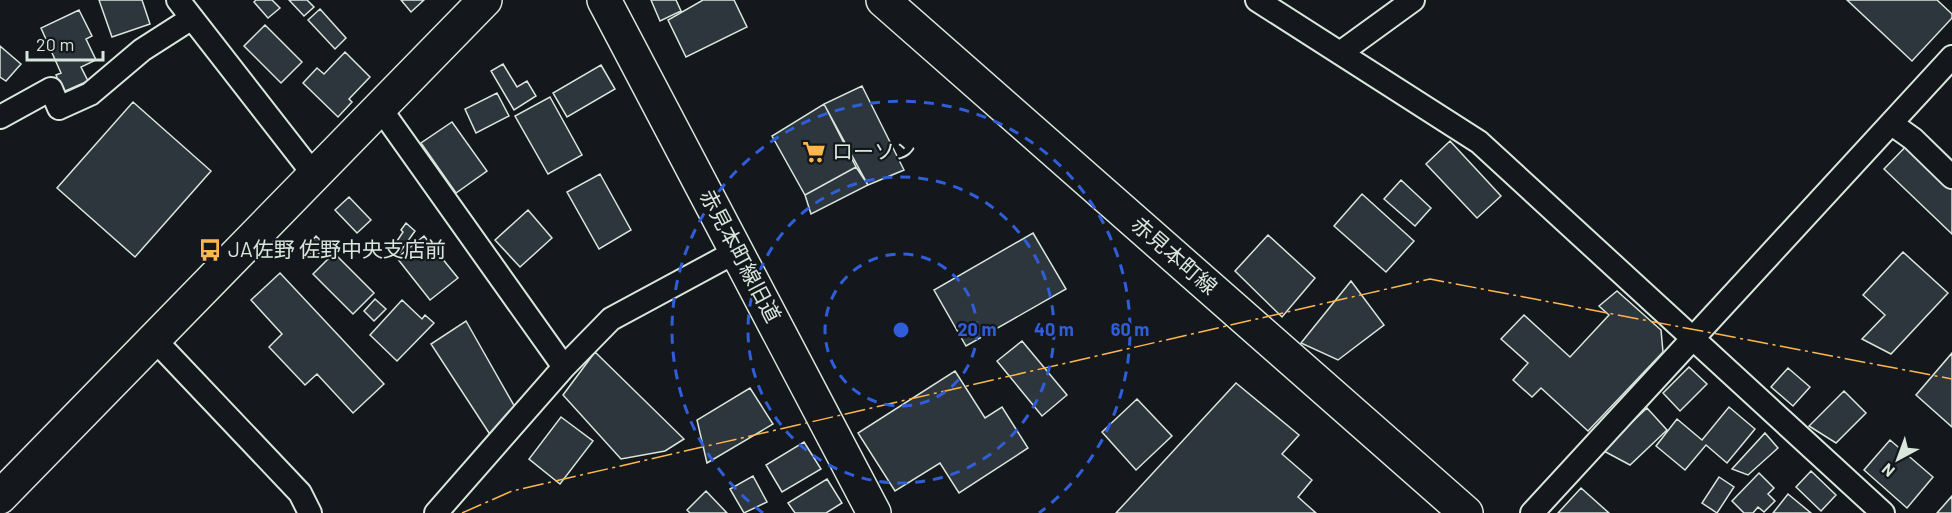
<svg xmlns="http://www.w3.org/2000/svg" width="1952" height="513" font-family="Barlow,'Noto Sans JP',sans-serif">
<style>
.building{fill:#2c363c;stroke:#d8e6dc;stroke-width:1.5}
.lines{fill:none;stroke-linecap:round;stroke-linejoin:round}
.street-casing{stroke:#d8e6dc;stroke-width:26}
.secondary-casing{stroke:#d8e6dc;stroke-width:36}
.street{stroke:#14181c;stroke-width:22}
.secondary{stroke:#14181c;stroke-width:33}
.power{stroke:#ffb74d;stroke-width:1.5;stroke-dasharray:21 4.5 3 4.5;stroke-linecap:butt}
.ring{fill:none;stroke:#305dd8;stroke-width:3;stroke-dasharray:10 8}
.labels{text-anchor:middle;stroke-width:4.5;stroke-linejoin:round;paint-order:stroke}
.poi-label{font-size:21px;fill:#d8e6dc;stroke:#14181c;text-anchor:start}
.street-label{font-size:21px;fill:#d8e6dc;stroke:#14181c}
.centre{fill:#305dd8;stroke:#14181c;stroke-width:3}
.ring-label{font-size:18px;text-anchor:middle;font-weight:bold;fill:#305dd8;stroke:#14181c;stroke-width:4.5;stroke-linejoin:round;paint-order:stroke}
</style>
<rect width="100%" height="100%" fill="#14181c"/>
<path class="building" d="M99,0h43l8,24 -38,13z
M256,0h16l8,8 -12,10 -14,-16z
M289,0h18l7,7 -10,9z
M401,0h23l-13,12z
M651,0h25l5,11 -21,10z
M703,0h31l13,27 -61,30 -18,-37z
M1847,0h90l15,14v4l-40,43z
M320,9l26,29 -11,11 -27,-29z
M79,10l13,26 -6,3 10,21 -15,7 7,14 -25,11 -7,-17 5,-2 -20,-45z
M265,25l37,37 -21,21 -37,-37z
M0,46l21,18 -15,17 -6,-4z
M345,52l25,25 -21,22 3,3 -14,15 -35,-34 14,-15 7,6z
M503,64l14,23 10,-6 9,15 -22,14 -23,-39z
M601,65l14,24 -48,28 -14,-24z
M862,86l42,84 -36,15 -44,-81z
M497,93l12,23 -33,17 -11,-24z
M550,97l32,58 -34,19 -33,-58z
M133,102l78,69 -76,86 -78,-69z
M824,104l32,63 -51,28 -33,-59z
M452,122l35,49 -31,22 -35,-50z
M1913,139l39,38v57l-68,-65z
M1450,141l51,55 -24,22 -51,-54z
M856,167l12,18 -57,29 -6,-19z
M600,174l31,56 -32,19 -32,-57z
M1401,180l30,28 -16,18 -31,-27z
M1362,194l52,47 -28,31 -52,-46z
M349,197l22,23 -14,13 -22,-23z
M528,210l24,28 -32,29 -25,-27z
M406,223l9,8 -15,21 -7,-5 10,-15 -2,-2z
M1033,233l33,56 -100,57 -32,-56z
M1268,235l47,43 -33,39 -47,-46z
M316,236l10,10 -11,12 -10,-9z
M424,236l34,42 -28,22 -33,-42z
M1903,252l45,41 -57,61 -29,-15 23,-24 -22,-20z
M334,253l40,40 -21,21 -40,-40z
M280,273l104,111 -31,29 -36,-39 -12,11 -36,-38 13,-13 -31,-34z
M1351,281l33,44 -46,35 -37,-17z
M1617,291l44,39 2,22 -75,79 -47,-43 -9,9 -19,-17 15,-17 -27,-24 23,-24 46,42 39,-42 -10,-9z
M375,299l11,10 -12,12 -10,-10z
M402,300l20,19 3,-4 9,8 -37,38 -27,-26z
M466,321l50,88 -25,27 -60,-92z
M1022,341l45,54 -25,21 -45,-55z
M595,352l89,87 -19,12 -44,8 -58,-64z
M1952,353v74l-36,-32z
M1689,367l18,17 -27,27 -17,-18z
M1788,368l22,19 -17,19 -22,-19z
M955,371l30,47 17,-11 26,41 -69,45 -19,-30 -45,28 -37,-58z
M1236,383l63,52 -17,19 30,26 -14,17 18,16h-200z
M750,388l23,36 -66,39 -10,-43z
M1844,391l22,22 -30,30 -27,-17z
M1137,399l35,37 -36,34 -34,-38z
M1729,407l26,22 -28,34 -21,-18 -21,25 -29,-24 21,-27 25,21z
M1647,408l20,22 -37,35 -28,-15z
M561,417l32,24 -33,43 -31,-25z
M1765,433l13,15 -30,27 -16,-6z
M1890,440l43,37 -26,31 -43,-38z
M804,442l17,27 -39,23 -16,-27z
M1811,471l25,24 -15,16 -25,-24z
M1759,473l15,15 -6,6 7,7 -11,11 -6,-5 -5,6h-9l-12,-12z
M753,476l14,26 -23,11 -14,-24z
M1719,477l15,10 -17,26 -15,-10z
M827,479l15,24 -16,10h-31l-7,-10z
M1581,488l28,25h-51z
M706,491l21,22h-37l-3,-3z
M1788,494l23,19h-38z
M1952,496v17h-15z"/>
<g class="lines">
<g class="street-casing">
<path id="street" d="M178,0l137,176
M1257,0l222,142 404,371
M1340,53l73,-53
M380,108l184,259
M0,117l51,-28 8,19 31,-14 52,-44 50,-32
M1892,124l21,15 39,38
M154,339l146,154 10,20
M436,513l128,-146 47,-48 126,-68
M1532,513l420,-456"/>
</g>
<g class="secondary-casing">
<path id="secondary" d="M604,0l270,513
M883,0l583,513
M0,497l485,-497"/>
</g>
<use href="#street" class="street"/>
<use href="#secondary" class="secondary"/>
<path class="power" d="M462,513l50,-22 918,-212 522,100"/>
</g>
<g class="ring">
<circle cx="901" cy="330" r="76"/>
<circle cx="901" cy="330" r="153"/>
<path d="M763 513A229 229 0 1 1 1039 513"/>
</g>
<defs>
<g id="supermarket-bare" transform="scale(1.8)"><path d="M-6-5.5h2.5l.6 2H6L4.5 2H-2.5L-4.4-4H-6ZM-1.5 3.2a1.3 1.3 0 1 0 .1 0ZM3 3.2a1.3 1.3 0 1 0 .1 0Z" fill="#ffb74d" stroke="#14181c" stroke-width="2.5" paint-order="stroke"/></g>
<g id="bus-bare" transform="scale(1.8)"><path d="M-5-6H5V4H4V6H2V4H-2V6H-4V4H-5ZM-3.5-4V0h7V-4ZM-3.5 1.2v1.5H-2V1.2ZM2 1.2v1.5H3.5V1.2Z" fill="#ffb74d" stroke="#14181c" stroke-width="2.5" paint-order="stroke"/></g>
</defs>
<g fill-rule="evenodd">
<use href="#supermarket-bare" x="814" y="152"/>
<use href="#bus-bare" x="210" y="250"/>
</g>
<g class="labels">
<g class="poi-label">
<text x="832" y="159">ローソン</text>
<text x="228" y="257">JA佐野 佐野中央支店前</text>
</g>
<g class="street-label">
<text transform="translate(740 256) rotate(62)" y="7">赤見本町線旧道</text>
<text transform="translate(1174 256) rotate(41)" y="7">赤見本町線</text>
</g>
</g>
<circle cx="901" cy="330" r="9" class="centre"/>
<g class="ring-label">
<text x="977" y="336">20 m</text>
<text x="1054" y="336">40 m</text>
<text x="1130" y="336">60 m</text>
</g>
<g transform="translate(1898 459) rotate(221)" stroke="#14181c" stroke-width="4.5" paint-order="stroke">
<path d="M0-4.5L10 22L0 15L-10 22Z" fill="#d8e6dc"/>
<text y="-9" font-size="16" font-weight="bold" text-anchor="middle" fill="#d8e6dc">N</text>
</g>
<path d="M27 51v9h76v-9" fill="none" stroke="#d8e6dc" stroke-width="3"/>
<text x="36" y="51" font-size="18" fill="#d8e6dc" stroke="#14181c" stroke-width="4.5" paint-order="stroke">20 m</text>
</svg>
